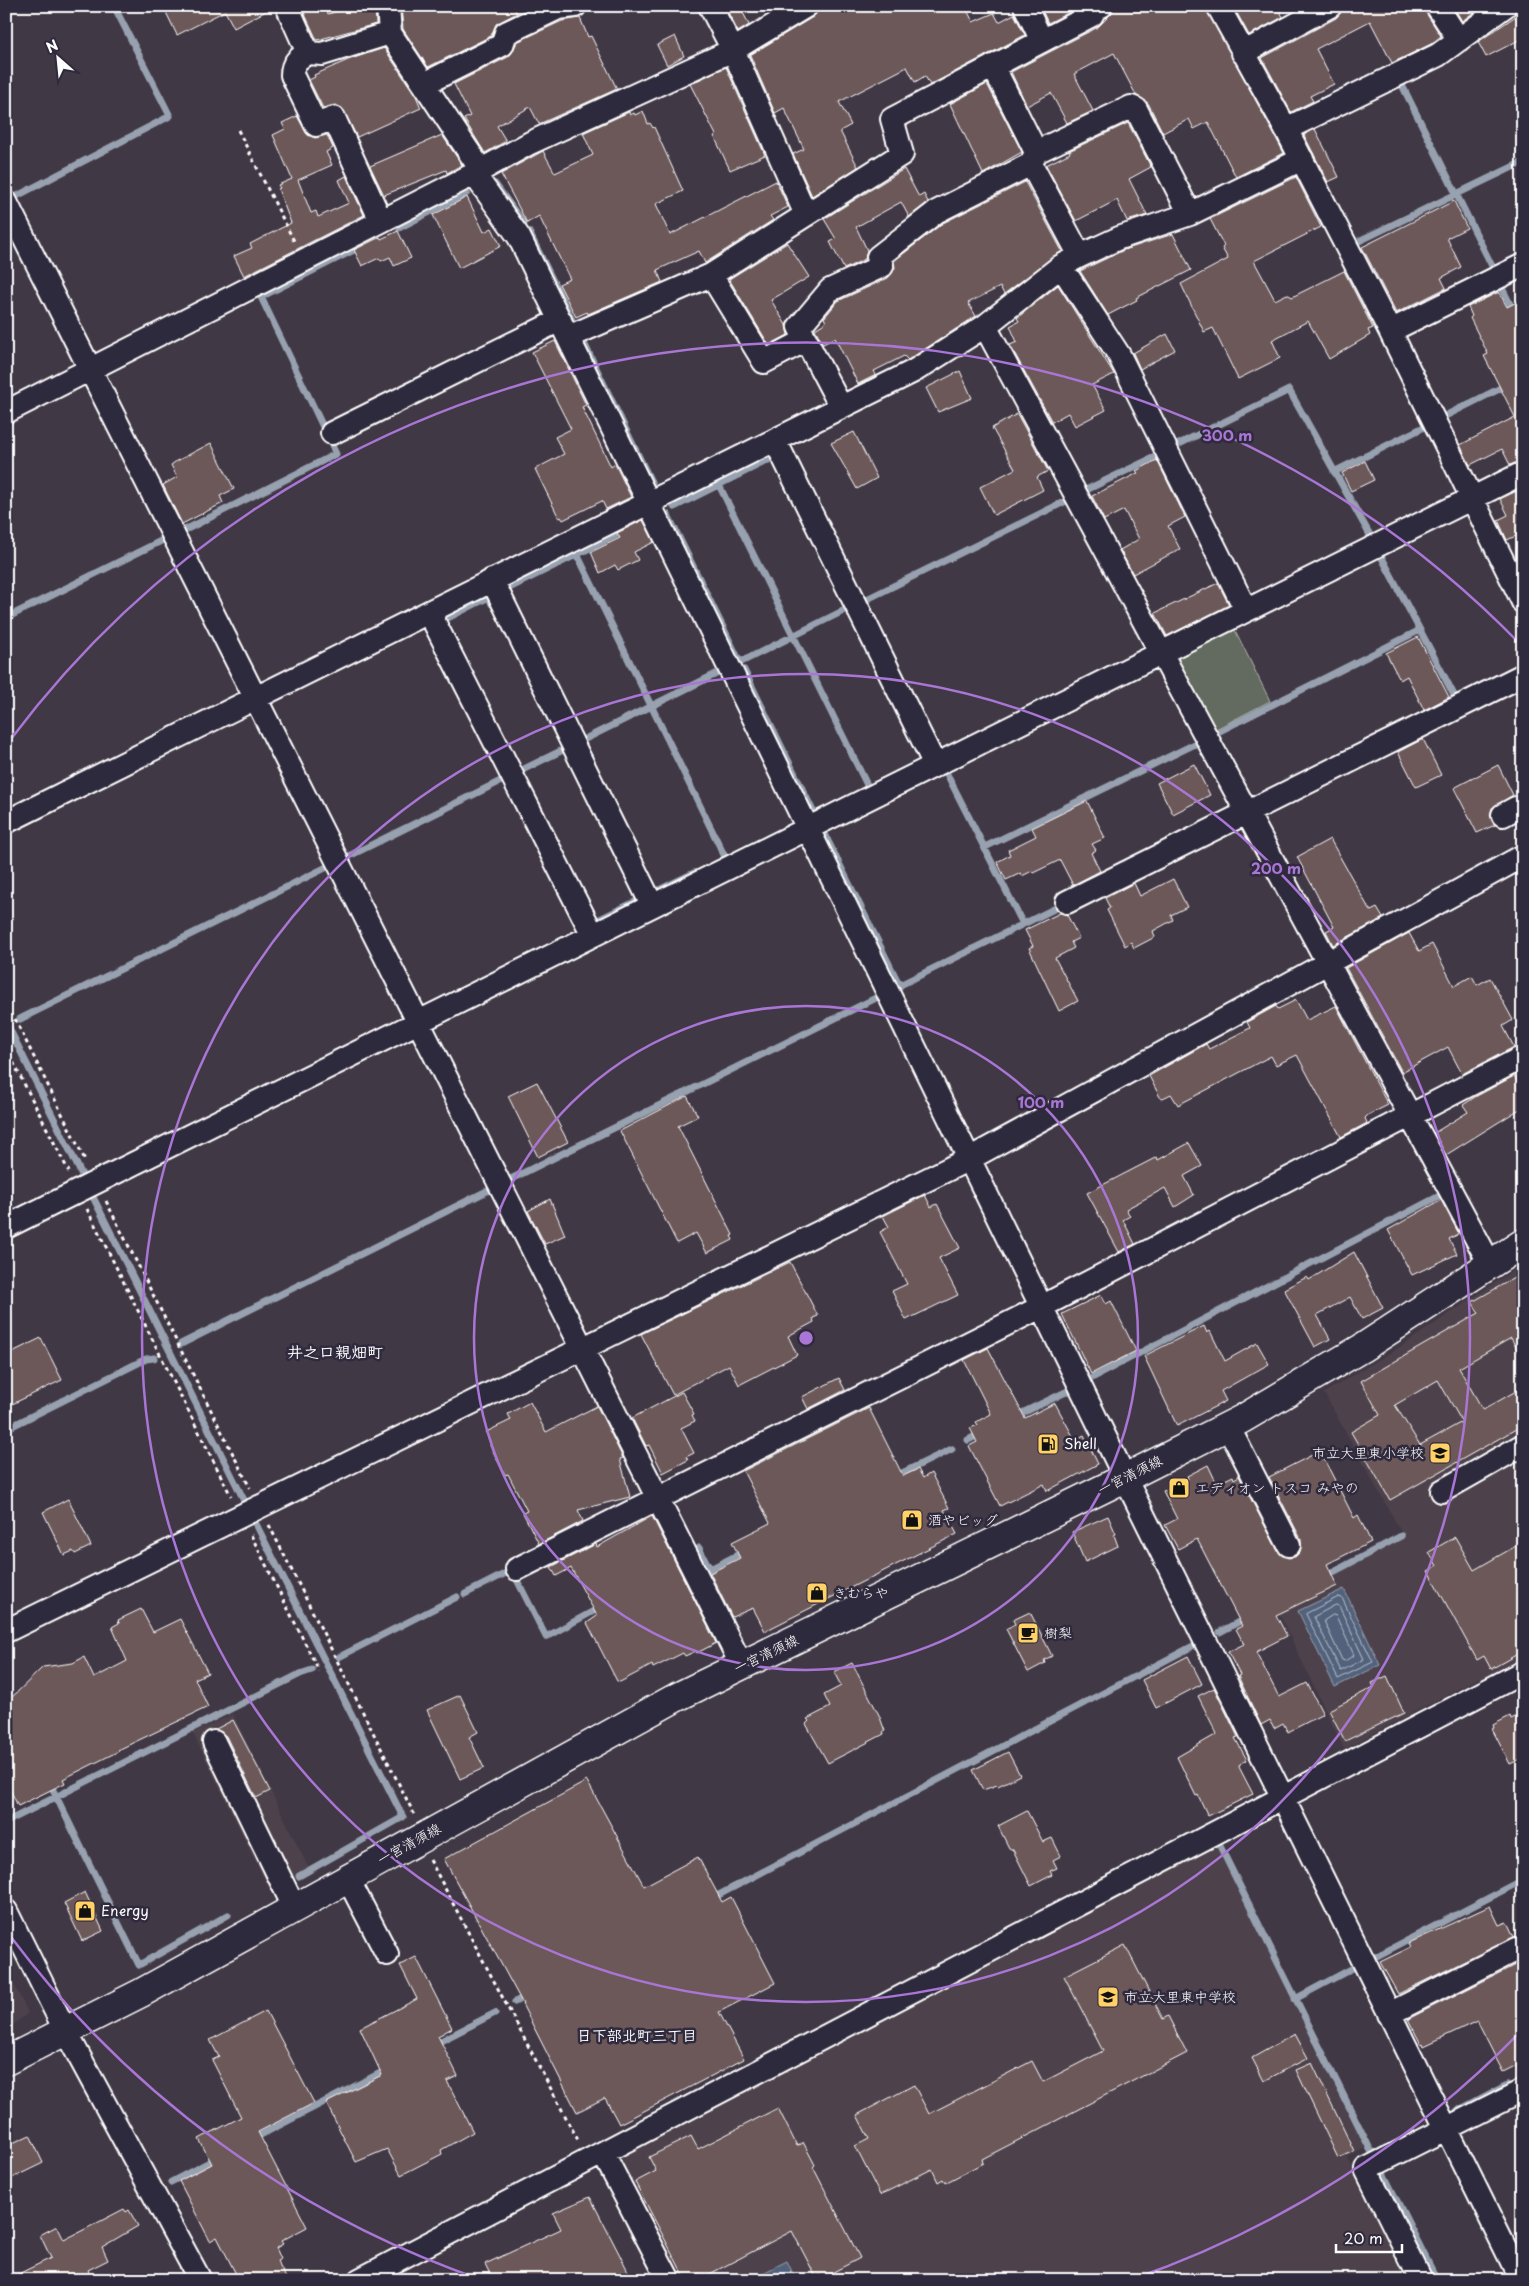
<svg xmlns="http://www.w3.org/2000/svg" width="1529" height="2286" font-family="'Playpen Sans','Klee One',sans-serif">
<style>
.built{fill:#4e424b}
.green{fill:#646b5e;stroke:#b2b5ae}
.water{fill:#52627c;stroke:#97a1b0}
.lines{fill:none;stroke-linecap:round;stroke-linejoin:round}
.shore{stroke:#bac0cb;stroke-width:1}
.stream{stroke:#97a1b0;stroke-width:7}
.building{fill:#6c5859;stroke:#fff;fill-rule:evenodd}
.minor-casing{stroke:#fff;stroke-width:26}
.major-casing{stroke:#fff;stroke-width:31}
.path{stroke:#fff;stroke-width:3;stroke-dasharray:4 4;stroke-linecap:butt}
.minor{stroke:#2f2a3d;stroke-width:22}
.major{stroke:#2f2a3d;stroke-width:28}
.ring{fill:none;stroke:#a976d5;stroke-width:2.5}
.labels{text-anchor:middle;stroke-width:5;stroke-linejoin:round;paint-order:stroke}
.poi-label{font-size:14px;fill:#fff;stroke:#2f2a3d;text-anchor:start}
.street-label{font-size:14px;fill:#fff;stroke:#2f2a3d}
.neighbourhood-label{font-size:15px;font-weight:bold;fill:#fff;stroke:#2f2a3d}
.quarter-label{font-size:16px;font-weight:bold;fill:#fff;stroke:#2f2a3d}
.centre{fill:#a976d5;stroke:#2f2a3d;stroke-width:2.5}
.ring-label{font-size:15px;text-anchor:middle;font-weight:bold;fill:#a976d5;stroke:#2f2a3d;stroke-width:5;stroke-linejoin:round;paint-order:stroke}
</style>
<rect width="100%" height="100%" fill="#413845"/>
<filter id="ink" filterUnits="userSpaceOnUse"><feTurbulence type="fractalNoise" baseFrequency=".02" numOctaves="2"/><feDisplacementMap in="SourceGraphic" scale="10" xChannelSelector="R" yChannelSelector="G"/><feConvolveMatrix kernelMatrix="1 2 1 2 8 2 1 2 1" color-interpolation-filters="sRGB"/></filter>
<g filter="url(#ink)">
<path class="built" d="M1523,1264v397l-41,22 -3,-5 -135,71 -69,-144 129,-68 -80,-144 79,-48z
M233,1714l75,153 -39,22 -76,-156z
M1216,1846l149,302 -18,9 62,123h-732l-59,-113 5,-12z
M6,1968l22,45 -22,17z"/>
<path class="green" d="M1234,628l36,73 -58,30 -35,-68 2,-8z"/>
<path class="water" d="M1344,1589l36,76 -45,22 -37,-76z
M787,2261l9,19h-47z"/>
<g class="lines">
<path class="shore" d="M1339,1597l3,1 31,64 -35,17 -32,-65z
M1336,1605l3,1 25,53 -23,12 -27,-54z
M1333,1615l3,1 18,39 -9,6 -3,-1 -18,-39z"/>
<path class="stream" d="M1401,83l93,187
M495,184l29,40
M17,196l153,-80 -56,-110
M399,228l68,-35
M529,232l43,88
M1359,241l164,-79
M1502,288l12,24
M584,343l71,147 5,-3
M1443,417l64,-32
M1173,447l116,-57 81,145
M1334,472l90,-45
M719,485l149,302
M1086,490l73,-35
M674,507l96,-48
M668,515l72,147
M185,530l151,-76 -75,-157 101,-51
M577,554l148,303
M1381,556l74,141
M509,588l117,-58
M861,602l207,-102
M6,618l159,-79
M446,619l43,-22 3,7
M739,663l108,-54
M744,670l70,143
M1216,733l204,-103
M581,741l139,-69
M520,771l45,-22
M947,774l76,150
M826,837l74,149
M985,847l212,-104
M347,857l160,-79 1,2
M657,891l37,-18
M596,921l43,-21
M898,986l164,-81
M20,1019l309,-153
M8,1026l74,149
M511,1179l369,-183
M92,1195l152,305
M181,1344l310,-155
M1092,1378l351,-184 -2,-6
M1014,1417l58,-28
M6,1429l140,-70 8,-1
M968,1440l14,-7
M894,1477l58,-28
M255,1522l148,295 -104,59
M699,1548l11,21 35,-18
M1324,1577l77,-41
M465,1594l47,-24 34,67 55,-30
M1220,1632l26,-14
M339,1657l118,-60
M6,1694l7,13
M49,1782l90,183 89,-50
M6,1822l294,-148 12,-4
M1219,1844l152,307 6,2 5,-3
M711,1899l480,-252
M1377,1956l146,-76
M1295,1999l58,-31
M515,2002l13,-7
M433,2045l62,-32
M1522,2077l1,-1
M1457,2111l51,-27
M253,2139l135,-70
M1384,2175l53,105
M171,2182l46,-24"/>
</g>
<path class="building" d="M163,6h111v1l-40,21 -9,-17 -48,24z
M301,6h24l3,8 27,-8h20l1,18 -59,16z
M401,6h112l4,7 -21,11 -5,12 -63,31 -25,-38z
M725,6h15l9,19 -11,7z
M819,6h146l8,16 21,-9 5,9 15,-8 11,21 -95,50 -5,-9 -10,6 -8,-15 -68,35 12,23 -11,6 18,36 -46,29 -19,-42 11,-5 -20,-41 -9,5 -25,-58 63,-38 4,-4z
M1040,6h32l2,4 -26,13z
M1114,6h91l79,147 -48,24 -28,-55 -14,7 -5,-10 -26,14 -15,-30 -12,-8 -22,-42 -40,21 19,37 -26,12 -16,-30 -24,13 -16,-34 87,-45 14,-14z
M1233,6h44l6,11 -34,18z
M1343,6h81l2,7 15,23 -10,8 -39,19 -22,-42 -54,28 18,35 -24,12 3,5 -22,11 -29,-54 74,-40 5,-6z
M1453,6h29l-20,15z
M1523,11v27l-37,19 -8,-15z
M580,18l8,19 3,-1 26,53 -78,35 -9,-17 -33,19 9,15 -21,12 -21,-34 6,-3 -16,-32 54,-27 4,-4 5,-11 45,-21z
M675,36l9,20 -17,9 -10,-20z
M384,48l32,48 5,12 -64,29 -15,-29 -7,-3 -12,3 -14,-28 6,-3 -1,-2 34,-15z
M726,67l39,88 -35,15 -16,-34 2,-1 -26,-51z
M987,84l35,68 -39,22 -33,-70z
M643,111l5,13 2,-1 3,5 1,-1 29,64 -27,13 14,31 106,-54 12,26 -18,9 3,4 -68,43 -6,-12 -42,19 5,12 -74,32 -1,-2 -11,5 -17,-33 11,-5 -31,-63 -12,7 -26,-49 42,-23 12,22 38,-18 -10,-22 46,-21 1,3 4,-2 1,2z
M297,116l11,19 7,3 12,-3 6,13 -7,4 6,13 -34,15 13,33 5,-2 2,6 31,-14 -10,-23 7,-4 18,39 -120,61 -10,-20 18,-8 -2,-4 41,-21 -13,-34 2,-1 -2,-3 14,-6 -19,-44 12,-6 -3,-6z
M1128,123l23,44 -22,12 18,36 -20,6 -10,-21 -41,21 -30,-56 24,-12 -1,-2z
M1315,129l24,48 -11,5 -24,-47z
M442,135l20,30 -15,8 -1,-3 -62,25 -14,-29z
M904,169l15,28 5,-3 4,8 -19,15 -8,-15 -45,25 11,23 -2,9 -21,10 -14,-27 6,-3 -12,-20z
M1296,177l25,50 -67,34 21,39 12,-6 5,3 52,-26 29,57 -5,2 2,5 -41,24 -21,-38 -36,19 8,18 -42,21 -25,-51 -9,4 -23,-48 47,-25 -6,-11 2,-2 -14,-27z
M1025,182l37,69 -58,43 -4,-7 -32,16 8,13 -68,44 -4,-4 -30,15 2,4 -18,9 -23,-46 -12,6 -8,-15 11,-7 -2,-4 14,-17 50,-23 7,-10 -1,-7 49,-38z
M467,197l17,35 8,-4 9,18 -42,22 -26,-53z
M1454,201l13,27 -20,10 14,29 -20,11 5,10 -50,25 -34,-66z
M398,231l13,27 -17,8 -4,-9 -9,4 -2,-3 -17,8 -8,-16 26,-13 1,2z
M1173,234l18,36 -55,28 1,2 -29,15 -28,-44 44,-21z
M787,243l22,34 -38,23 15,25 2,10 -19,10 -40,-66z
M1058,285l56,89 -22,11 14,25 -31,16 -7,-13 -16,9 -42,-77 7,-3 -7,-16 9,-5 -2,-3z
M1499,292l8,15 16,-8v161l-13,5 -8,-16 -32,16 -10,-20 55,-28 -31,-61 4,-2 -18,-36 2,-2 -4,-9z
M1167,334l8,16 -35,19 -7,-16z
M555,341l31,64 -4,2 29,60 4,-3 16,33 -25,12 -4,-8 -39,19 -2,-3 -2,1 -24,-49 29,-15 -9,-17 16,-8 -39,-77z
M960,371l12,27 -34,14 -12,-24z
M1017,414l31,57 -11,6 6,13 -49,25 -14,-28 35,-18 -23,-41z
M854,432l23,46 -20,11 -26,-46z
M211,443l23,46 -14,7 3,7 -41,21 -19,-39 14,-8 -6,-12 4,-3z
M1157,460l28,57 -17,9 12,23 -47,25 -13,-24 19,-11 -15,-29 -20,10 -12,-24 46,-23 -2,-2z
M1365,461l9,19 -23,11 -9,-18z
M1523,488v57l-5,-10 -11,5 -9,-20 10,-5 -8,-16z
M643,520l11,22 -20,10 4,8 -20,10 -3,-5 -15,8 -9,-21 29,-14 -3,-5z
M1218,583l11,22 -62,31 -12,-23z
M1418,637l31,60 -25,13 -17,-34 -7,4 -14,-27z
M1423,739l18,36 -25,12 -18,-35z
M1194,764l16,31 -37,19 -16,-31z
M1498,765l15,30 -21,13 -2,7 5,10 -18,8 -23,-45z
M1087,801l18,37 -13,6 4,6 -5,3 9,18 -27,14 -13,-25 -27,13 -1,-2 -10,5 -1,-3 -15,7 -9,-18 13,-7 -2,-5 28,-14 -4,-8z
M1330,839l38,68 3,4 6,-3 6,10 -50,27 -7,-14 8,-4 -37,-70z
M1173,879l14,28 -16,8 2,5 -20,11 2,6 -21,11 -3,-6 -6,4 -18,-36 3,-2 -5,-10 29,-15 6,13z
M1060,913l7,2 12,23 -8,4 3,6 -19,10 23,43 -19,10 -30,-63 4,-2 -8,-16z
M1409,933l10,18 13,-7 22,42 18,-10 5,9 13,-7 23,42 -10,6 11,21 -52,27 -14,-27 -46,25 -56,-104z
M1296,1000l11,20 29,-14 52,99 -20,10 -3,3 2,5 -26,14 -44,-82 -21,10 -5,-9 -93,49 -7,-11 -10,5 -12,-23 57,-32 3,5 41,-21 -3,-6 29,-16 2,3z
M1514,1076l9,14v17l-77,48 -12,-22 34,-21 -5,-7 12,-8z
M537,1082l31,60 -30,15 -30,-61z
M687,1096l11,20 -20,10 55,109 -2,1 2,4 -26,13 -11,-20 -19,10 -57,-112z
M1189,1143l13,23 -18,10 10,19 -19,12 -10,-19 -39,21 4,7 -7,4 12,24 -16,8 -32,-59 70,-36 1,3z
M925,1195l6,12 6,-3 23,44 -21,10 19,37 -52,25 -14,-29 15,-7 -27,-52 9,-5 -6,-11z
M550,1199l15,36 -20,9 -17,-33z
M1441,1200l17,32 -1,3 -8,4 8,15 -45,21 -24,-45z
M1354,1252l29,56 -21,11 -12,-22 -33,18 13,24 -15,8 -31,-58 23,-12 2,3z
M790,1262l28,54 -5,2 1,4 -26,14 9,19 -58,30 -10,-20 -56,30 -32,-61z
M1523,1273v87l-12,-22 -52,30 24,42 40,-23v38l-133,75 -39,-68 29,-17 -19,-34 118,-68 -7,-11zM1438,1380l24,42 -42,23 -25,-40z
M1101,1295l5,9 5,-3 25,50 -45,23 -29,-60z
M1204,1326l3,7 3,-2 15,30 32,-18 12,21 -48,27 5,10 -49,25 -33,-70z
M41,1338l21,42 -56,27v-52z
M988,1348l37,70 30,-15 20,37 9,-5 14,29 -51,27 -3,-7 -44,22 -31,-60 8,-4 -7,-14 8,-3 -2,-3 15,-8 -27,-54z
M839,1378l6,12 -37,19 -6,-12z
M682,1392l12,22 -2,1 3,6 -14,7 13,25 -8,4 2,3 -25,13 -14,-28 -3,1 -14,-28z
M530,1402l16,30 51,-26 26,52 -3,1 10,38 -52,13 5,11 -44,23 -16,-31 4,-2 -19,-37 -3,1 -15,-30 2,-1 -6,-12 25,-12 -3,-6z
M869,1408l34,68 15,-7 5,9 8,-5 18,35 -5,2 13,24 -192,97 -12,-23 -21,9 -22,-44 30,-15 -8,-16 38,-19 -27,-52z
M1320,1451l34,67 4,-3 13,27 -44,22 10,22 -61,29 11,21 -31,16 23,45 28,-14 16,31 -35,18 -5,-9 -9,5 -4,-8 -9,5 -23,-49 2,-1 -12,-23 16,-8 -8,-15 6,-3 -45,-87 -19,10 -13,-24 12,-6 -14,-28 25,-12 -1,-3 21,-11 9,19 16,-8 1,3 5,-3 39,75 10,7 7,-1 5,-5 1,-13 -32,-62z
M68,1499l23,47 -16,8 -2,-3 -9,4 -21,-43z
M652,1516l64,127 -19,10 -1,-2 -11,5 -2,-3 -30,15 -1,-3 -32,17 -3,-1 -30,-58 10,-7 -26,-48 -15,8 -5,-9 45,-23 1,3z
M1108,1516l8,18 -2,1 4,11 -33,16 -13,-30z
M1455,1537l19,33 49,-28v109l-32,18 -7,-13 -7,4 -49,-89 9,-5 -8,-14z
M141,1609l12,23 27,-13 28,54 -13,6 13,28 -90,43 1,1 -56,28 2,4 -47,23 -12,-25v-78l37,-36 30,-4 11,-6 10,21 33,-17 -15,-34 7,-4 -1,-3z
M1030,1612l22,44 -8,4 1,3 -17,9 -22,-43 9,-5 -2,-4z
M1188,1656l14,28 -46,24 -14,-28z
M852,1663l27,52 6,16 -2,1 1,2 -56,29 -22,-39 3,-3 -2,-2 23,-12 -6,-12 17,-9 -7,-14z
M1387,1676l17,37 -59,28 -16,-31 45,-23 -2,-4z
M1214,1688l24,49 -3,1 12,22 -7,4 -1,3 14,27 -45,22 -10,-21 -2,1 -19,-39 40,-23 -19,-38z
M460,1695l18,37 -9,5 15,31 -24,11 -33,-69z
M1523,1713v45l-13,6 -18,-35 2,-1 -1,-3 17,-9 1,3z
M233,1720l37,71 -14,7 -30,-62 -10,-7z
M1008,1752l12,23 -22,11 -1,-1 -14,5 -10,-20z
M587,1781l57,105 54,-29 24,45 9,-5 44,86 -56,29 25,47 -125,65 -14,-26 -28,14 -55,-108h1l-79,-145z
M1027,1811l16,31 9,-4 9,18 -8,4 4,8 -7,3 2,4 -21,11 -18,-36 -4,-2 -11,-22z
M85,1892l18,39 -21,10 -18,-38z
M1490,1906l9,19 8,-3 7,15 -116,57 -18,-32 31,-15 -2,-4z
M1125,1945l38,74 5,-3 19,37 -205,106 1,4 -38,20 -2,-4 -5,3 -6,-13 -52,26 -25,-49 14,-7 -12,-24 57,-30 15,29 103,-53 11,21 60,-31 -39,-75z
M416,1957l36,71 -14,8 20,40 -11,5 26,51 -32,18 1,4 -41,21 -14,-26 -31,13 -30,-59 56,-28 -22,-47 57,-29 -17,-34z
M1523,1961v101l-20,10 -26,-51 -53,25 -1,-3 -2,1 -13,-25z
M266,2011l48,92 -56,29 49,95 -26,14 2,3 -7,4 5,11 -4,2 10,19h-48l-22,-43 -7,4 -31,-60 33,-17 -13,-25 42,-22 -29,-57 7,-3 -9,-17z
M1295,2034l13,24 -44,23 -12,-23z
M1312,2063l42,88 -16,7 -42,-88z
M778,2108l19,38 6,-4 12,23 -2,2 47,91 -38,20 -2,-3 -4,2 -24,-46 -90,47 -2,-5 -14,7 -51,-98 21,-11 -7,-14 42,-21 7,13z
M30,2135l13,28 -37,18v-35z
M590,2197l38,74 -18,9h-117l-8,-16 76,-35 -8,-16z
M124,2209l2,3 3,-2 9,16 -36,21 6,13 -20,10 4,10h-86l45,-22 -11,-23 17,-9 7,14z"/>
<g class="lines">
<g class="minor-casing">
<path id="minor" d="M287,6l21,47 14,1 68,-21
M388,6l2,27 91,137
M710,6l23,44 73,165
M1025,6l17,35
M1218,6l68,123 104,202 133,271
M1437,6l22,34
M308,53c-10,5 -16,10 -16,22l24,50 18,-7 47,103
M1243,53l87,-47
M993,66l43,86 -5,12 49,92
M424,84l78,-39 4,-12 52,-25 17,-2
M1286,129l152,-74 67,-49
M1036,152l95,-45 5,2 54,105
M474,174l45,63 606,1241 396,802
M6,202l736,1464
M1061,266l58,89 127,255
M711,275l53,87 42,-22
M985,326l505,938
M1390,331l133,-66
M568,337l143,-62 191,-121 -10,-35 200,-104 2,-5 7,-4
M841,407l-42,-80 31,-37 52,-24 -4,-9 58,-45 95,-48
M6,412l468,-238 56,-31 203,-93 73,-44
M332,433l228,-113
M775,440l160,325
M492,580l160,325
M429,612l164,323
M1503,815l13,-7 7,3
M6,822l908,-451 71,-45 76,-60 19,-10 39,-18 71,-24 112,-55
M1067,902l456,-227
M6,1227l1517,-754
M1228,1426l61,119
M1442,1491l81,-46
M517,1569l524,-262 482,-250
M6,1631l963,-472 554,-303
M214,1742l80,165
M347,1877l40,77
M6,1911l60,121 134,248
M1389,2014l128,-65
M603,2153l66,127
M359,2280l1164,-608
M1421,2280l-55,-111 157,-79"/>
</g>
<g class="major-casing">
<path id="major" d="M6,2061l135,-68 536,-296 448,-219 117,-59 120,-71 161,-105"/>
</g>
<path class="path" d="M238,130l56,111
M15,1019l71,143
M6,1048l63,124
M106,1201l144,287
M87,1209l144,287
M269,1525l145,289
M251,1535l68,136
M430,1860l149,282"/>
<use href="#minor" class="minor"/>
<use href="#major" class="major"/>
</g>
</g>
<g class="ring">
<circle cx="806" cy="1338" r="332"/>
<circle cx="806" cy="1338" r="664"/>
<path d="M1522 2030A996 996 0 0 1 1130 2280M482 2280A996 996 0 0 1 11 1937M11 739A996 996 0 0 1 1522 646"/>
</g>
<defs>
<g id="fuel-square" transform="scale(1.125)"><rect x="-9" y="-9" width="18" height="18" rx="4" fill="#ffd166" stroke="#2f2a3d"/><path d="M-5.5-6h7V0h2V4h1.3V-2.5L3-4.5l.8-.8L6-3V5H2.5V1h-1V6h-7ZM-4.2-4.7v3.2H.2V-4.7Z" fill="#111"/></g>
<g id="school-square" transform="scale(1.125)"><rect x="-9" y="-9" width="18" height="18" rx="4" fill="#ffd166" stroke="#2f2a3d"/><path d="M0-5L7-2L0 1L-7-2ZM-4 1L0 2.5L4 1V4Q0 6-4 4Z" fill="#111"/></g>
<g id="shop-square" transform="scale(1.125)"><rect x="-9" y="-9" width="18" height="18" rx="4" fill="#ffd166" stroke="#2f2a3d"/><path d="M-5-2.5h2.3a2.7 3.5 0 0 1 5.4 0H5L5.5 6h-11ZM-1.5-2.5h3a1.5 2.3 0 0 0-3 0Z" fill="#111"/></g>
<g id="cafe-square" transform="scale(1.125)"><rect x="-9" y="-9" width="18" height="18" rx="4" fill="#ffd166" stroke="#2f2a3d"/><path d="M-5.5-4.5H6V0H3Q3 3.5 0 3.5H-2.5Q-5.5 3.5-5.5 0ZM3-3.2v2h1.7v-2ZM-6 4.5H4V6H-6Z" fill="#111"/></g>
</defs>
<g fill-rule="evenodd">
<use href="#fuel-square" x="1048" y="1444"/>
<use href="#school-square" x="1440" y="1453"/>
<use href="#shop-square" x="1179" y="1488"/>
<use href="#shop-square" x="912" y="1520"/>
<use href="#shop-square" x="817" y="1593"/>
<use href="#cafe-square" x="1028" y="1633"/>
<use href="#shop-square" x="85" y="1911"/>
<use href="#school-square" x="1108" y="1997"/>
</g>
<g class="labels">
<g class="poi-label">
<text x="1064" y="1449">Shell</text>
<text x="1424" y="1458" text-anchor="end">市立大里東小学校</text>
<text x="1195" y="1493">エディオン トスコ みやの</text>
<text x="928" y="1525">酒やビッグ</text>
<text x="833" y="1598">きむらや</text>
<text x="1044" y="1638">樹梨</text>
<text x="101" y="1916">Energy</text>
<text x="1124" y="2002">市立大里東中学校</text>
</g>
<g class="street-label">
<text transform="translate(1130 1475) rotate(-27)" y="5">一宮清須線</text>
<text transform="translate(766 1654) rotate(-26)" y="5">一宮清須線</text>
<text transform="translate(409 1844) rotate(-29)" y="5">一宮清須線</text>
</g>
<g class="neighbourhood-label">
<text x="637" y="2041">日下部北町三丁目</text>
</g>
<g class="quarter-label">
<text x="335" y="1358">井之口親畑町</text>
</g>
</g>
<circle cx="806" cy="1338" r="8" class="centre"/>
<g class="ring-label">
<text x="1227" y="441">300 m</text>
<text x="1276" y="874">200 m</text>
<text x="1041" y="1108">100 m</text>
</g>
<rect width="1529" height="2286" fill="none" stroke="#2f2a3d" stroke-width="25"/>
<rect x="12" y="12" width="1504" height="2261" fill="none" stroke="#fff" stroke-width="2" filter="url(#ink)"/>
<g transform="translate(58 58) rotate(333)" stroke="#2f2a3d" stroke-width="4" paint-order="stroke">
<path d="M0-4L9 19L0 12L-9 19Z" fill="#ffffff"/>
<text y="-8" font-size="14" font-weight="bold" text-anchor="middle" fill="#ffffff">N</text>
</g>
<path d="M1336 2244v8h66v-8" fill="none" stroke="#ffffff" stroke-width="2.5"/>
<text x="1344" y="2244" font-size="15" fill="#ffffff" stroke="#2f2a3d" stroke-width="4" paint-order="stroke">20 m</text>
</svg>
